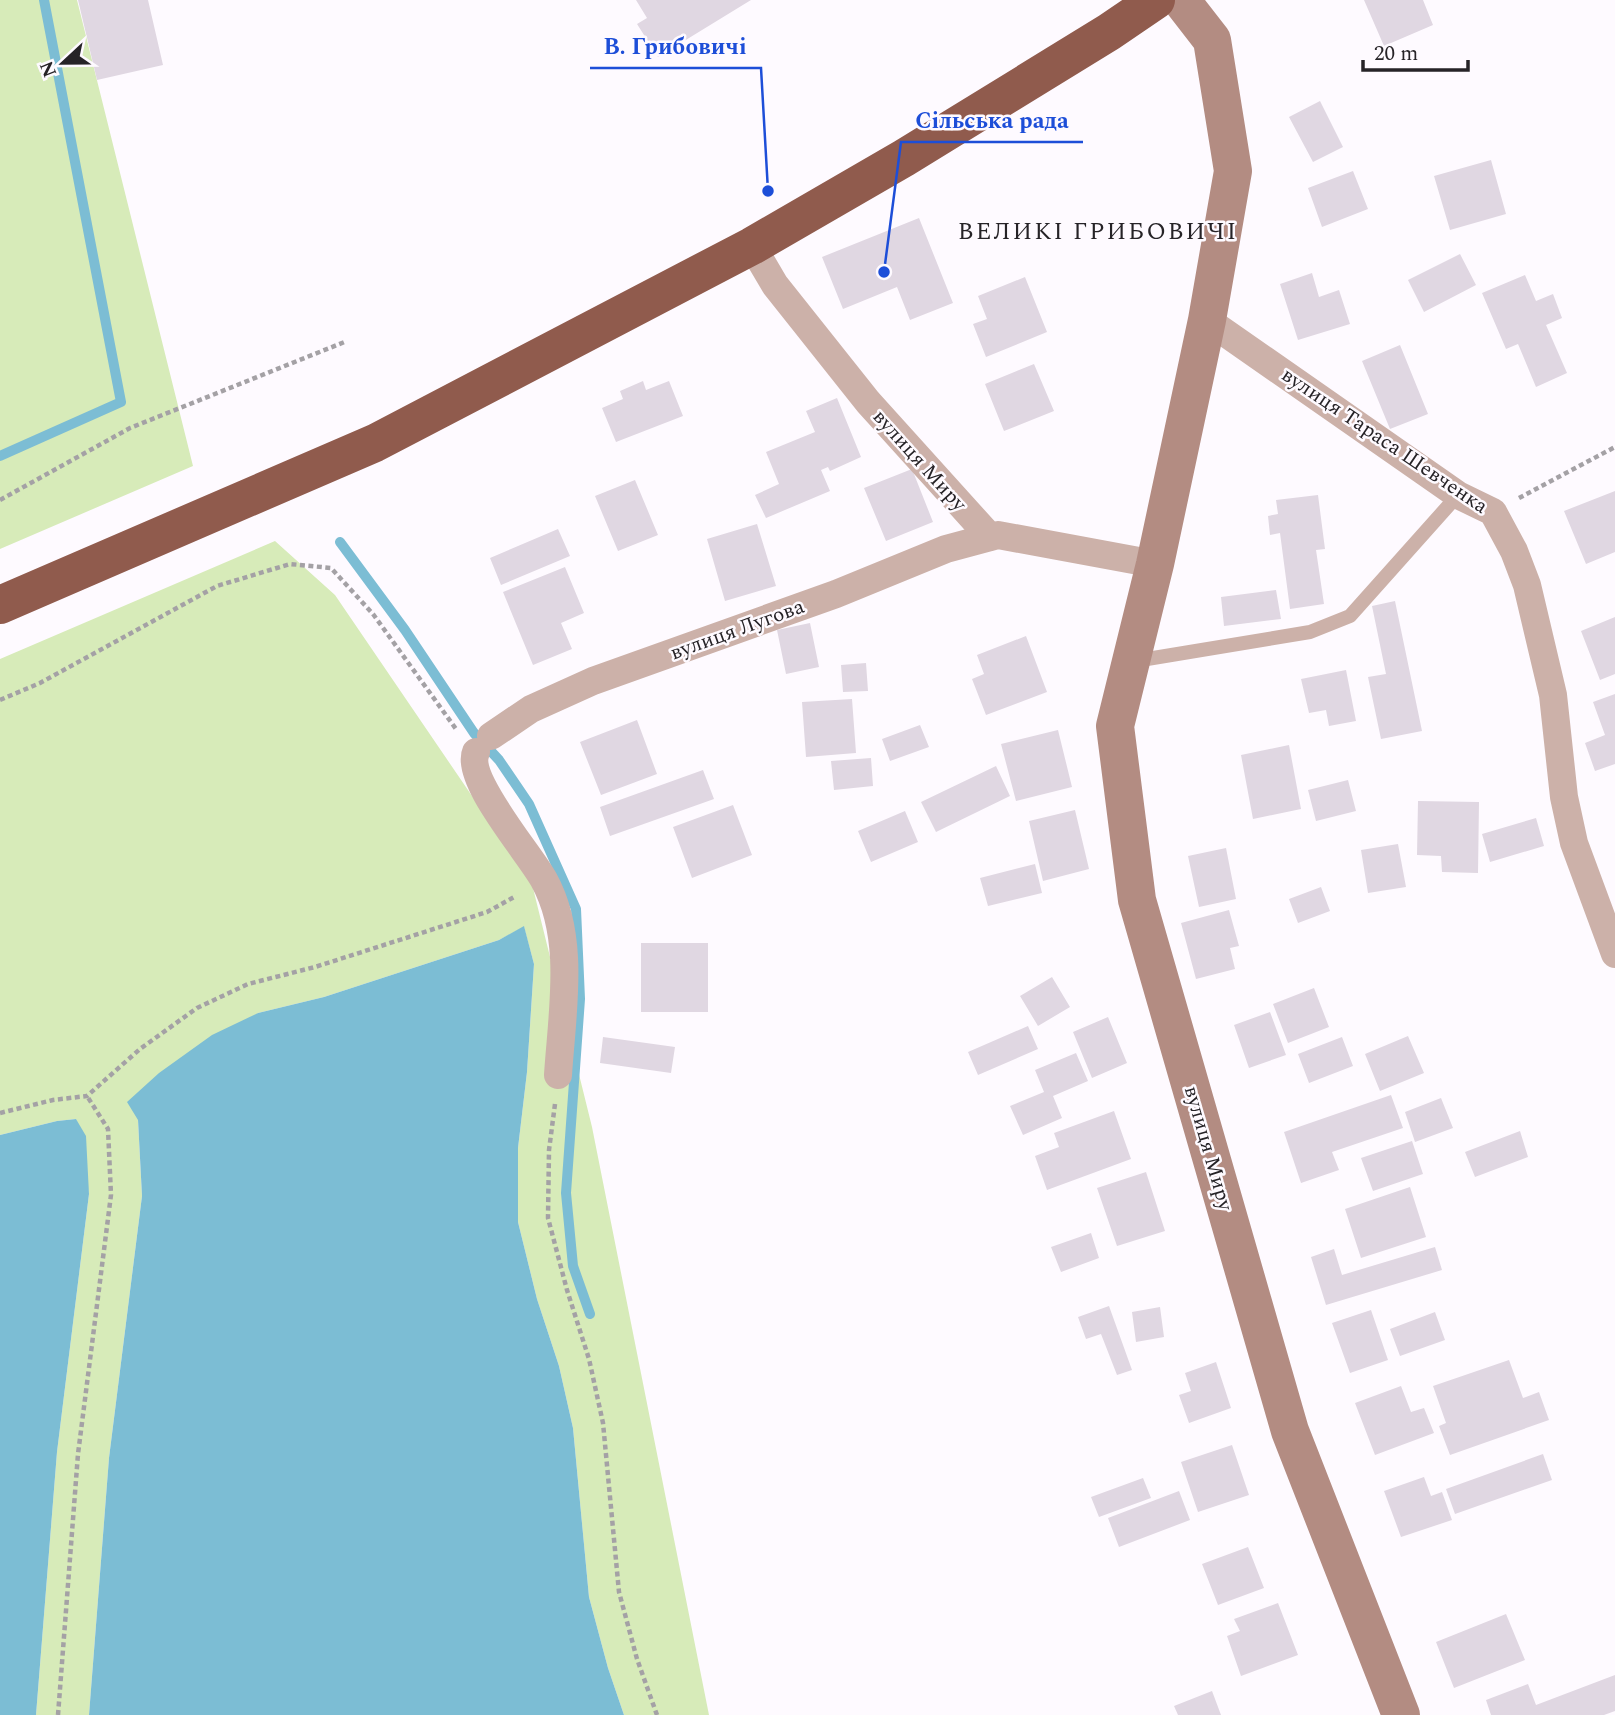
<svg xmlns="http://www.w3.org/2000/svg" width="1615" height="1715" font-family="Spectral,serif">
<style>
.green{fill:#d7ebb9}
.water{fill:#7cbdd4}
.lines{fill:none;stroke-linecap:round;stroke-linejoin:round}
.stream{stroke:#7cbdd4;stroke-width:10}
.building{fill:#e0d7e2}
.path{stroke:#a4a1a5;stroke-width:4.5;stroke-dasharray:5 3.5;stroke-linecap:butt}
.lane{stroke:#ccb1a9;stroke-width:14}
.street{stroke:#ccb1a9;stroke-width:28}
.secondary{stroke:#b38c82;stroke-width:38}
.highway{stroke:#905b4d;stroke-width:38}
.labels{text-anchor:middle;stroke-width:5;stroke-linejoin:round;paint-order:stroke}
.street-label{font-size:21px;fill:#262327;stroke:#fefaff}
.quarter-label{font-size:24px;letter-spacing:2px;fill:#262327;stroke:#fefaff}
.leader{fill:none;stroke:#1d4ed8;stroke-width:2.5}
.callout-dot{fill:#1d4ed8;stroke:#fefaff;stroke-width:2.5}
.callout-label{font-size:23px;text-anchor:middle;font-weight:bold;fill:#1d4ed8;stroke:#fefaff;stroke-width:5;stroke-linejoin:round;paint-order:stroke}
</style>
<rect width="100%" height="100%" fill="#fefaff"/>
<path class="green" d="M0,0h77l116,466 -193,83z
M275,541l60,54 197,289 60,243 117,588h-85l-16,-47 -19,-71 -16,-169 -14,-62 -22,-67 -19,-77v-74l9,-76 7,-108 -10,-37 -25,13 -175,57 -66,16 -120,107 4,76 -33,262 -20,257h-53l21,-263 32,-258 -13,-75 -19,2 -57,14v-476z"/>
<path class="water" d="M524,926l10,38 -7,108 -9,76v74l19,77 22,67 14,62 16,169 19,71 16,47h-535l20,-257 33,-262 -4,-76 -11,-18 32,-29 53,-38 46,-22 66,-16 175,-57z
M76,1119l10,17 3,58 -32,258 -21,263h-36v-580l57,-14z"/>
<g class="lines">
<path class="stream" d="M0,456l121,-54 -77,-402
M340,542l65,88 69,103 25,27 30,44 47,105 4,90 -14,194 7,73 17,48"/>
</g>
<path class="building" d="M78,0h70l15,65 -66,15z
M636,0h115l-93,57 -21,-33 10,-6z
M1364,0h59l10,25 -49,21z
M1320,101l23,46 -30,15 -24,-45z
M1491,160l15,54 -56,16 -16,-54z
M1353,171l15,38 -46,18 -14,-39z
M919,218l34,85 -43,17 -13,-33 -54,22 -21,-52z
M1460,254l16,31 -52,27 -16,-32z
M1312,273l7,24 20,-7 11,34 -52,16 -18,-56z
M1525,275l11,26 17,-7 9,24 -16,7 21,48 -31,14 -18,-43 -12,5 -24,-56z
M1025,277l22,55 -61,25 -13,-33 14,-5 -9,-23z
M1400,345l28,69 -38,15 -28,-68z
M1034,364l20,47 -50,20 -19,-47z
M643,381l3,9 23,-9 14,35 -67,26 -14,-34 21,-9 -3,-8z
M837,398l24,59 -31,14 -2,-4 -7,3 9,21 -64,27 -11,-23 24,-11 -13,-32 49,-20 -9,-21z
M912,469l21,53 -47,19 -22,-53z
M635,480l23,55 -40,16 -23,-55z
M1615,491v61l-29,12 -22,-53z
M1318,495l7,54 -9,1 8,54 -34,5 -10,-76 -10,2 -2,-19 10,-2 -2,-14z
M757,524l19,62 -51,15 -18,-62z
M558,529l12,27 -69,29 -11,-27z
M565,567l19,46 -23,10 11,26 -39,16 -30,-73z
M1276,590l5,29 -57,7 -3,-29z
M1395,601l27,130 -41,8 -13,-62 18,-3 -14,-68z
M1615,617v57l-15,6 -19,-49z
M810,623l9,44 -33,7 -9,-44z
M1026,636l21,56 -61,23 -14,-36 12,-5 -7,-19z
M866,663l2,28 -25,1 -2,-27z
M1346,670l10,51 -27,5 -3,-16 -17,3 -8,-34z
M1615,694v70l-20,7 -10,-28 20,-8 -12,-33z
M852,699l4,54 -50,4 -4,-55z
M637,720l20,54 -56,21 -21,-53z
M920,725l9,22 -39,14 -8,-22z
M1058,730l14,57 -56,14 -15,-57z
M1289,745l12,64 -48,10 -12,-64z
M871,758l2,28 -39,4 -3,-29z
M996,766l14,30 -74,36 -15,-30z
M703,770l11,29 -104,37 -10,-29z
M1348,780l8,31 -40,10 -8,-31z
M1418,801l61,1 -1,71 -36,-1 -1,-16 -24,-1z
M733,805l19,50 -60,23 -19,-51z
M1075,810l14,59 -46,12 -14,-60z
M905,811l13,31 -47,20 -13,-31z
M1536,818l8,28 -54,16 -8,-28z
M1398,844l8,43 -38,6 -7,-43z
M1226,848l10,51 -37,8 -11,-51z
M1035,864l7,29 -54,13 -8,-28z
M1321,887l9,24 -32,12 -9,-24z
M1229,910l10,36 -9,2 5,21 -39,10 -15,-56z
M641,943h67v69h-67z
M1052,977l18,30 -32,19 -18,-30z
M1314,988l15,39 -41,16 -15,-39z
M1270,1012l16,43 -37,13 -15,-43z
M1108,1017l19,46 -35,15 -19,-46z
M1028,1026l10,23 -60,26 -10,-23z
M1408,1036l16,37 -44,18 -15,-37z
M603,1037l72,10 -4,26 -71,-10z
M1342,1037l11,29 -44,17 -11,-29z
M1076,1053l12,28 -35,15 9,22 -39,17 -13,-29 34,-14 -9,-22z
M1391,1095l12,33 -71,24 7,18 -38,13 -17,-51z
M1441,1098l12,30 -38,14 -10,-30z
M1114,1111l17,48 -84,31 -12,-34 24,-9 -5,-14z
M1520,1131l8,26 -53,20 -10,-25z
M1412,1141l11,33 -50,17 -12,-33z
M1146,1172l19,59 -48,15 -20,-58z
M1410,1187l16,50 -65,21 -16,-49z
M1091,1233l8,25 -38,14 -10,-25z
M1435,1247l7,23 -116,35 -15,-48 23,-8 8,26z
M1109,1306l23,64 -15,5 -16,-41 -15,5 -8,-22z
M1160,1307l4,30 -28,5 -4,-30z
M1371,1310l17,50 -38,13 -18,-50z
M1435,1312l10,28 -45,16 -10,-27z
M1509,1360l14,38 16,-6 10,28 -99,35 -11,-29 7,-3 -13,-37z
M1216,1362l15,46 -42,15 -10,-28 12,-4 -6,-18z
M1401,1386l10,26 13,-4 10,25 -59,22 -20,-52z
M1232,1445l17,50 -51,17 -17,-50z
M1543,1454l9,26 -97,34 -9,-25z
M1424,1477l7,19 11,-4 10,28 -51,17 -17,-46z
M1143,1478l8,20 -52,19 -8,-20z
M1179,1491l11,29 -71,27 -11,-29z
M1248,1547l16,41 -46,17 -16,-41z
M1278,1603l20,52 -57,21 -14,-40 13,-5 -6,-12z
M1506,1614l19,46 -71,28 -18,-46z
M1615,1675v36l-11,4h-113l-5,-15 42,-16 8,21z
M1212,1691l9,24h-43l-4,-9z"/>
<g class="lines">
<path class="path" d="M1519,498l96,-51
M0,500l130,-72 217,-87
M0,700l40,-17 177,-97 73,-22 41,4 42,46 83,115
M555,1104l-6,46 -1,68 19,72 22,69 14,64 16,169 18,67 20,56
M0,1113l53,-13 34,-4 53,-47 57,-41 51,-24 67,-17 172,-55 29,-16
M58,1715l20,-261 33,-259 -3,-66 -21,-33"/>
<path class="lane" d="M1135,661l175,-29 40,-16 108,-121"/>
<path class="street" d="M752,246l23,39 93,117 122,135
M1207,320l251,175 35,17 21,39 13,34 26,110 11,102 10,46 41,111
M491,736l40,-27 62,-28 243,-87 110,-45 52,-14 157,29
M476,752c-12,27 54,102 68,128 32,58 18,132 14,195"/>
<path class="secondary" d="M1181,0l31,40 21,131 -26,149 -52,244 -40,162 22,174 153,531 111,284"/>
<path class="highway" d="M0,605l375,-162 377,-197 152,-88 205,-126 47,-32"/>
</g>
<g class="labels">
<g class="street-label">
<text transform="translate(1385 440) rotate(34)" y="7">вулиця Тараса Шевченка</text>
<text transform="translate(920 460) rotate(48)" y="7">вулиця Миру</text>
<text transform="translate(737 629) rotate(-20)" y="7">вулиця Лугова</text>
<text transform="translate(1209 1148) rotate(74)" y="7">вулиця Миру</text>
</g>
<g class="quarter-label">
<text x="1098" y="239">ВЕЛИКІ ГРИБОВИЧІ</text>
</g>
</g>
<path class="leader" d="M768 191L761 68H590M884 272L901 142H1083"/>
<g class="callout-dot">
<circle cx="768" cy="191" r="7"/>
<circle cx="884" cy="272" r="7"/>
</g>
<g class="callout-label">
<text x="675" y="54">В. Грибовичі</text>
<text x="992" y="128">Сільська рада</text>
</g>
<g transform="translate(63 63) rotate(248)" stroke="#fefaff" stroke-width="5" paint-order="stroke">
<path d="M0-5L12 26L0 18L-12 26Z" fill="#262327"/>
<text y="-10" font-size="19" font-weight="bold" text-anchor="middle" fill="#262327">N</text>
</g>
<path d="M1363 60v10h105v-10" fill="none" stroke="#262327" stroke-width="3.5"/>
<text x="1374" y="60" font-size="21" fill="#262327" stroke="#fefaff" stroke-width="5" paint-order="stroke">20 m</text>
</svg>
